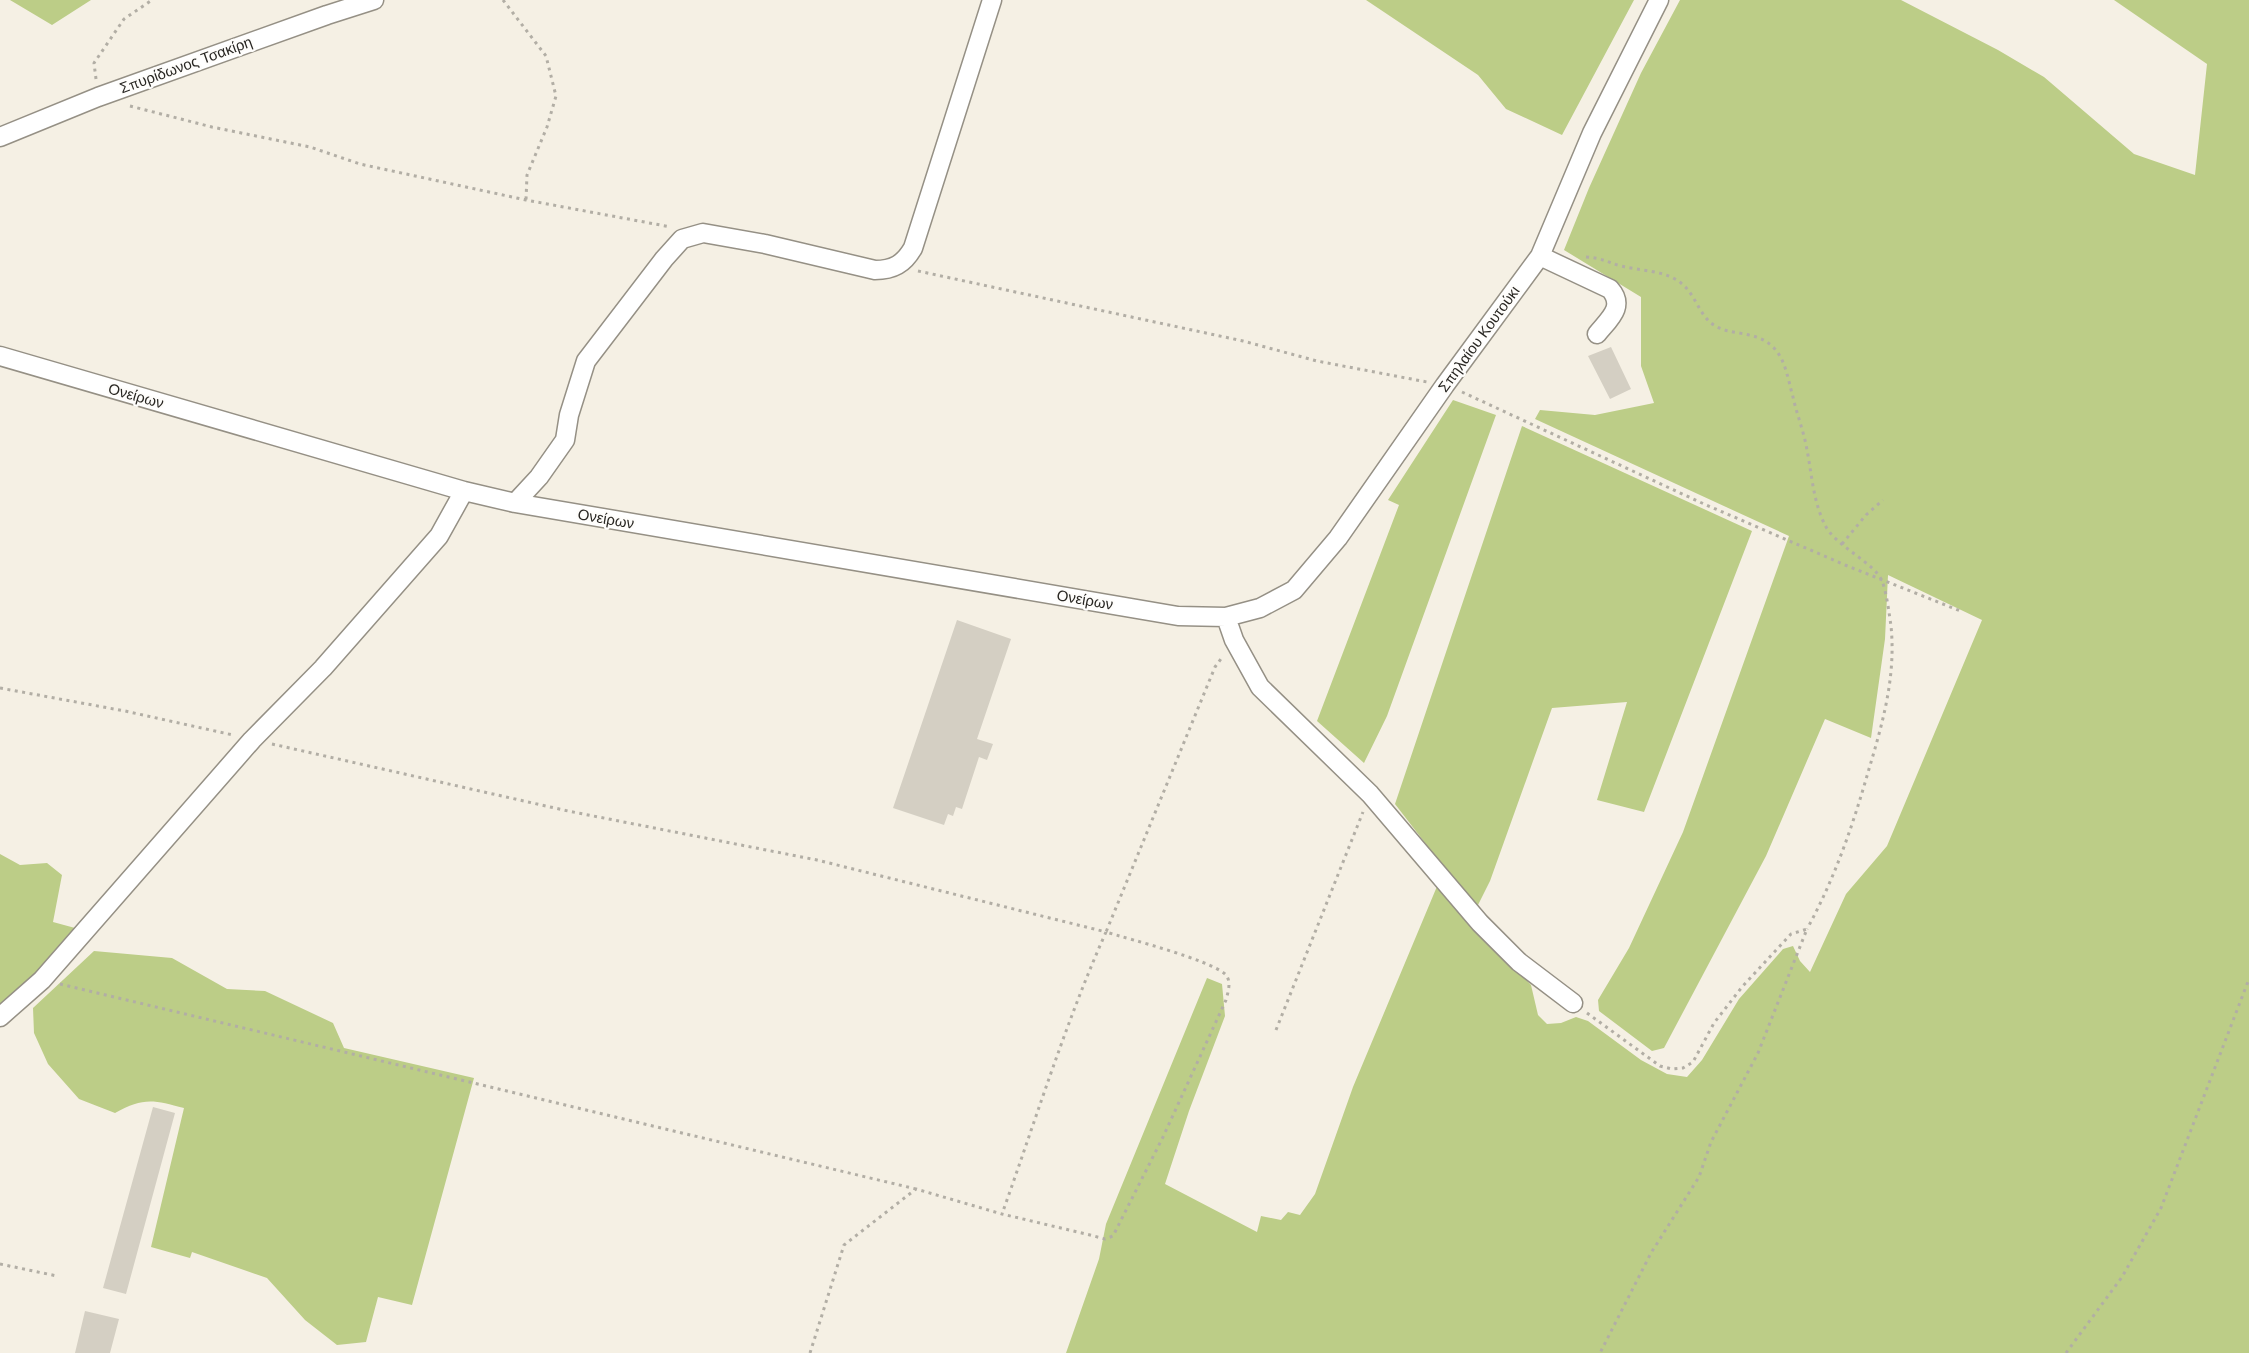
<svg xmlns="http://www.w3.org/2000/svg" width="2249" height="1353" font-family="'PT Sans',sans-serif">
<style>
.green{fill:#bccd87}
.building{fill:#d4cfc3}
.lines{fill:none;stroke-linecap:round;stroke-linejoin:round}
.minor-casing{stroke:#959085;stroke-width:21}
.path{stroke:#b2aea5;stroke-width:3;stroke-dasharray:3 4.5;stroke-linecap:butt}
.minor{stroke:#fff;stroke-width:18}
.labels{text-anchor:middle;stroke-width:4.5;stroke-linejoin:round;paint-order:stroke}
.street-label{font-size:15px;fill:#292723;stroke:#fefdfb}
</style>
<rect width="100%" height="100%" fill="#f5f0e4"/>
<path class="green" d="M10,0h81l-39,25z
M1366,0h268l-72,135 -56,-26 -28,-34z
M1680,0h221l97,50 46,27 90,77 61,21 12,-111 -93,-64h135v1353h-1183l33,-94 7,-35 101,-246 15,6 3,32 -36,95 -24,73 92,48 4,-16 20,4 7,-8 12,3 15,-21 38,-107 85,-203 93,101 7,30 9,9 14,-1 15,-6 12,4 53,39 26,14 20,3 15,-17 37,-61 44,-50 10,-3 7,15 10,11 36,-78 41,-48 95,-226 -94,-45 -3,64 -14,99 -46,-19 -59,137 -102,192 -12,3 -53,-40 -1,-11 31,-52 54,-116 106,-296 -254,-117 5,-9 55,5 59,-12 -13,-37v-69l-77,-47 25,-62 52,-115z
M1453,400l43,15 -109,301 -23,47 -47,-42 82,-216 -11,-5z
M1522,426l230,105 -108,281 -47,-12 30,-98 -75,6 -62,173 -14,28 -81,-105z
M0,854l20,11 27,-2 15,12 -9,47 22,6 -37,49 -38,33z
M94,951l78,7 55,31 38,2 68,32 11,25 130,30 -62,227 -34,-8 -12,45 -29,3 -32,-25 -38,-42 -75,-26 -2,6 -39,-11 33,-139c-30,-8 -41,-11 -69,5l-36,-14 -31,-35 -14,-31 -1,-25z"/>
<path class="building" d="M1611,347l20,42 -21,10 -22,-43z
M957,620l54,19 -34,100 16,5 -6,16 -8,-3 -17,52 -6,-2 -3,9 -5,-2 -4,11 -51,-17z
M153,1107l22,6 -49,181 -23,-6z
M85,1311l34,8 -9,34h-35z"/>
<g class="lines">
<g class="minor-casing">
<path id="minor" d="M0,137l98,-40 229,-82 47,-15
M1540,256l70,33c16,18 -2,31 -13,45
M0,356l464,135 51,12 663,113 48,1 34,-9 34,-18 44,-52 107,-153 95,-129 52,-123 67,-133
M515,503l24,-26 26,-37 4,-25 17,-54 78,-102 18,-20 21,-6 62,11 110,26c18,0 29,-6 38,-22l79,-248
M1226,617l8,23 26,47 110,107 110,129 39,39 54,41
M0,1017l42,-37 210,-240 71,-72 116,-132 25,-45"/>
</g>
<path class="path" d="M503,0l43,56 10,40 -9,31 -20,48 -1,25
M96,79l-2,-16 30,-44 28,-19
M130,106l82,21 98,20 50,17 166,36 145,27
M1586,257c16,1 21,5 35,9 19,5 44,4 60,17 14,11 17,29 30,40 17,14 44,6 62,24 13,13 15,33 20,50 4,18 11,35 14,53 5,25 6,51 18,75 10,21 50,38 57,56 5,13 7,32 9,45 5,50 -8,96 -22,143 -16,56 -34,109 -62,160
M918,271l325,70 74,20 110,21
M1462,392l242,112 141,61 118,47
M1842,544l24,-29 17,-15
M0,688l125,23 108,24
M272,744l296,67 249,49 289,72c-41,92 -70,187 -104,282
M60,984l856,205
M1587,1013l73,53 12,3 11,-1 10,-6 21,-39 28,-36 49,-53 16,-5 -49,124 -47,89 -12,35 -48,76 -51,100
M1276,1030l87,-218
M0,1264l57,12
M810,1353l34,-108 72,-56 86,25 88,21 15,4 8,-3 50,-99 63,-137c2,-8 6,-19 -1,-26 -18,-15 -93,-34 -119,-42l109,-265 8,-11
M2066,1353l56,-76 39,-69 88,-229"/>
<use href="#minor" class="minor"/>
</g>
<g class="labels">
<g class="street-label">
<text transform="translate(186 65) rotate(-20)" y="5">Σπυρίδωνος Τσακίρη</text>
<text transform="translate(1479 339) rotate(-54)" y="5">Σπηλαίου Κουτούκι</text>
<text transform="translate(136 396) rotate(16)" y="5">Ονείρων</text>
<text transform="translate(606 519) rotate(10)" y="5">Ονείρων</text>
<text transform="translate(1085 600) rotate(10)" y="5">Ονείρων</text>
</g>
</g>
</svg>
